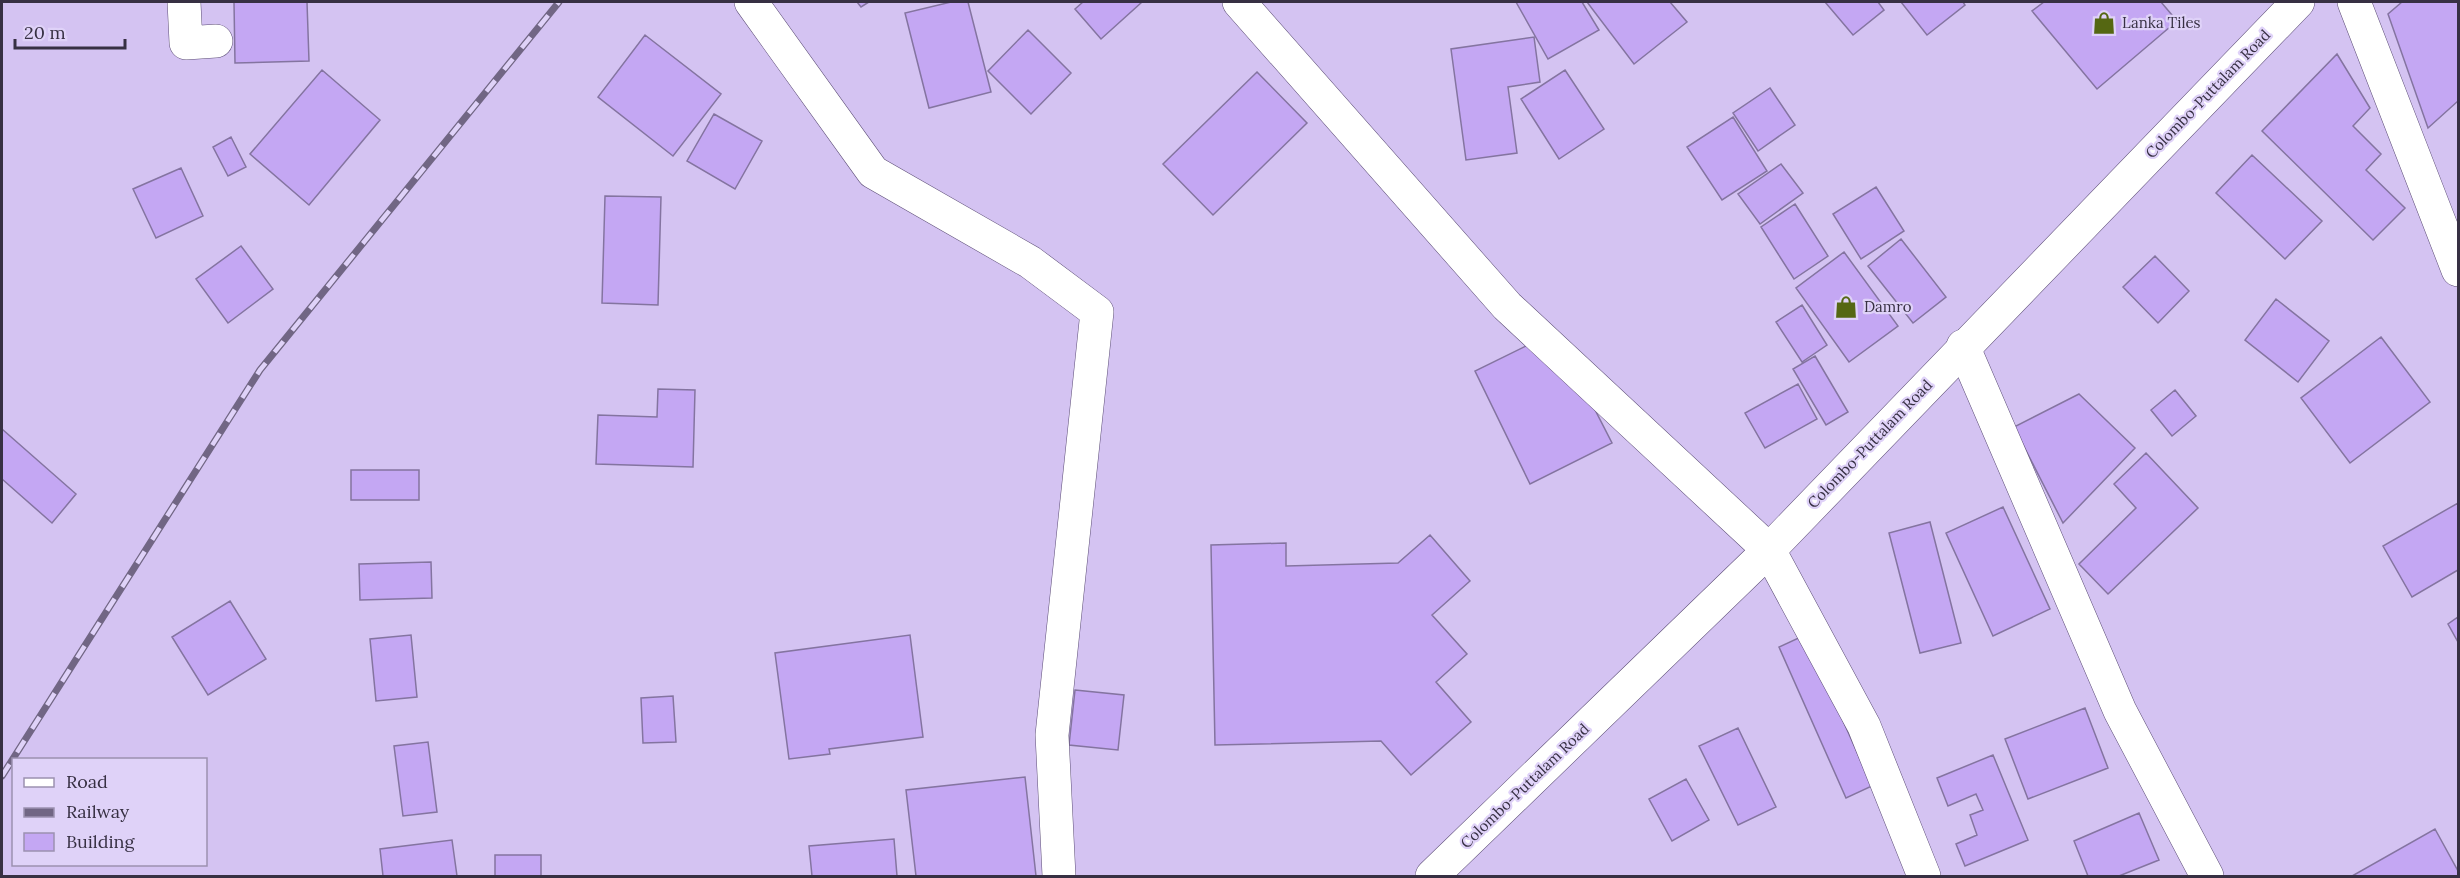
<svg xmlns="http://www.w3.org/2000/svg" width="2460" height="878" font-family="Lora,serif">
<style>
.building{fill:#c4a7f3;stroke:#8474a0;stroke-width:1.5}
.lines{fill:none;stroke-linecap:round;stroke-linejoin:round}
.minor-casing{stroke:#5c4d76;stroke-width:34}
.trunk-casing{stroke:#5c4d76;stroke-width:34}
.minor{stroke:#fff;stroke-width:33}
.trunk{stroke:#fff;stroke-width:33}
.rail-casing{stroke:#716684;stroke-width:7}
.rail{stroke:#dfd2f8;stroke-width:4.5;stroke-dasharray:14;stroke-linecap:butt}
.labels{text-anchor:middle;stroke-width:4.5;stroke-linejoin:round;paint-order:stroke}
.poi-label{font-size:15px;fill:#373043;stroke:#dfd2f8;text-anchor:start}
.street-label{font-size:15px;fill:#373043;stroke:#dfd2f8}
</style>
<rect width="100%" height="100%" fill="#d4c3f2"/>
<path class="building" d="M234,2h73l2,59 -74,2z
M857,2h12l-8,5z
M951,2h17l23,90 -62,16 -24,-95z
M1083,2h59l-41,37 -26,-30z
M1516,2h66l17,28 -51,29z
M1587,2h83l17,20 -53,42z
M1825,2h53l6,8 -31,25z
M1901,2h62l2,3 -38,30z
M2044,2h117l16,19 -80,68 -65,-78z
M2402,2h56v99l-30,27 -40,-114z
M1028,30l43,43 -40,41 -43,-43z
M645,35l76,59 -48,62 -75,-59z
M1534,37l6,45 -32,5 9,66 -51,7 -15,-111z
M2337,54l33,54 -17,18 28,28 -15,16 39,38 -32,32 -111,-109z
M322,70l58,50 -71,85 -59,-51z
M1565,70l39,59 -45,30 -38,-60z
M1257,72l50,51 -94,92 -50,-51z
M1770,88l25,37 -37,26 -25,-38z
M714,114l48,27 -27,48 -48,-28z
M1733,117l34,54 -45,29 -35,-53z
M231,137l15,30 -18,9 -15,-29z
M2252,155l70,66 -37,38 -69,-66z
M1781,164l22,29 -43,31 -22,-30z
M181,168l22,48 -47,22 -23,-49z
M1876,187l28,44 -43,28 -28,-45z
M605,196l56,1 -3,108 -56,-2z
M1795,204l33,52 -34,23 -33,-52z
M1901,239l45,58 -33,26 -45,-57z
M241,246l32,43 -45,34 -32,-44z
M1844,252l54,74 -49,36 -53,-74z
M2155,256l34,35 -31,32 -35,-36z
M2276,299l53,42 -31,41 -53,-42z
M1802,305l25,40 -25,17 -26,-40z
M2381,337l49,65 -80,61 -49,-65z
M1528,345l65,61 19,37 -82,41 -55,-113z
M1815,356l33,56 -22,13 -33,-56z
M1798,384l19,35 -52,29 -20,-35z
M658,389l37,1 -2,77 -97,-3 2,-49 59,2z
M2175,390l21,26 -24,20 -21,-26z
M2079,394l56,54 -72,75 -49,-96z
M2,429l74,65 -24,29 -50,-44z
M2146,453l52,55 -90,86 -29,-30 57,-56 -22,-24z
M351,470h68v30h-68z
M2458,503v67l-46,27 -29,-51z
M2003,507l47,102 -57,27 -47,-103z
M1930,522l31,121 -41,10 -31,-120z
M1430,535l40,46 -38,34 35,39 -31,28 35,40 -60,53 -30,-34 -166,4 -4,-200 75,-2v23l112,-3z
M431,562l1,36 -72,2 -1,-36z
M230,601l36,58 -58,36 -36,-58z
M2458,617v25l-10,-18z
M411,635l6,62 -41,4 -6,-62z
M910,635l13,102 -94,12 1,5 -41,5 -14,-106z
M1805,635l67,151 -26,12 -67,-151z
M1075,690l49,5 -6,55 -49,-5z
M673,696l3,46 -33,1 -2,-45z
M2085,708l23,60 -80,31 -23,-60z
M1738,728l38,79 -38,18 -39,-79z
M428,742l9,70 -34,4 -9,-70z
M1993,755l35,85 -63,26 -9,-22 21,-9 -7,-20 13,-5 -7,-16 -28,12 -11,-28z
M1025,777l11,99h-120l-10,-86z
M1686,779l23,41 -37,21 -23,-42z
M2139,813l20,47 -40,16h-31l-14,-35z
M2435,829l23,42v5h-106z
M894,839l3,37h-85l-3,-30z
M452,840l5,36h-74l-3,-27z
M495,855h46v21h-46z"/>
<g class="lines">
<g class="minor-casing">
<path id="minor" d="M184,2l2,41 30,-2
M751,2l122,170 157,90 67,50 -45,423 7,141
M1239,2l268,304 262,244 95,176 60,150
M2354,2l104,268
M1963,346l157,365 87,165"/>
</g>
<g class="trunk-casing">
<path id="trunk" d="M1432,876l337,-326 529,-548"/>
</g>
<use href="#minor" class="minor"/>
<use href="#trunk" class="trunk"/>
<g class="rail-casing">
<path id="rail" d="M2,776l258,-406 299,-368"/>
</g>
<use href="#rail" class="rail"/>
</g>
<defs>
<g id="shop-bare" transform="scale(1.8)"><path d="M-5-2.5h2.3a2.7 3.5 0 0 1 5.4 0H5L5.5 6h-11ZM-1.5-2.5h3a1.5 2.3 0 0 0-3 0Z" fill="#556712" stroke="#dfd2f8" stroke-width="2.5" paint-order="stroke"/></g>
</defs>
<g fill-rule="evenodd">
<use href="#shop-bare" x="2104" y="23"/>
<use href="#shop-bare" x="1846" y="307"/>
</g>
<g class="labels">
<g class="poi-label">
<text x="2122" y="28">Lanka Tiles</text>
<text x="1864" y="312">Damro</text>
</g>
<g class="street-label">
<text transform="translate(2208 94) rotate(-46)" y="5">Colombo-Puttalam Road</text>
<text transform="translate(1870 444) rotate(-46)" y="5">Colombo-Puttalam Road</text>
<text transform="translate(1525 786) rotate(-44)" y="5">Colombo-Puttalam Road</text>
</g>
</g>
<rect width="2460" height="878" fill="none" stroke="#373043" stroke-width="6"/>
<rect x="12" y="758" width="195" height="108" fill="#dfd2f8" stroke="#9c91b0" stroke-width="1.5"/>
<rect x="24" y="778" width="30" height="9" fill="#ffffff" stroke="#9c91b0" stroke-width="1.5"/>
<text x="66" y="788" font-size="18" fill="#373043">Road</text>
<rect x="24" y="808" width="30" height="9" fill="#716684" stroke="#9c91b0" stroke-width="1.5"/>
<text x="66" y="818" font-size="18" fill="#373043">Railway</text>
<rect x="24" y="833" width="30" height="18" fill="#c4a7f3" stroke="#9c91b0" stroke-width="1.5"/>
<text x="66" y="848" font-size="18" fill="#373043">Building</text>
<path d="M15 39v9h110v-9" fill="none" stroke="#373043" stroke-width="3"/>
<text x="24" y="39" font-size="18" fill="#373043" stroke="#dfd2f8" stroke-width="4.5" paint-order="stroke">20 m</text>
</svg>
